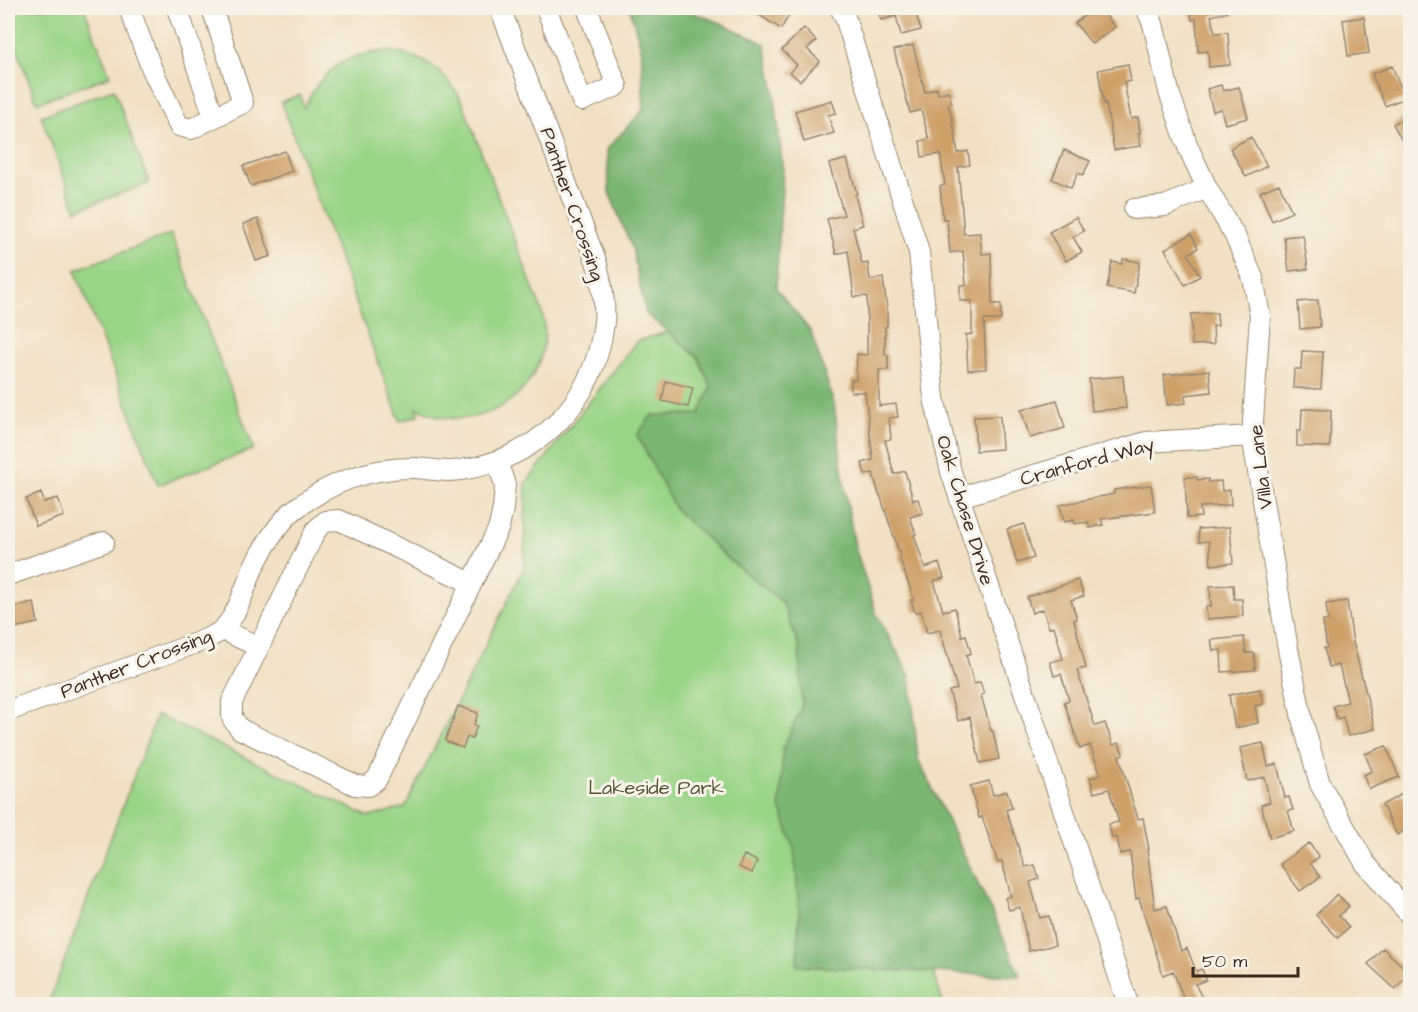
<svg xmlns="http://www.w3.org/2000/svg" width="1418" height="1012" font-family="'Architects Daughter',sans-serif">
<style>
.green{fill:#9ad487;stroke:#6a7f52;stroke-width:1.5}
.forest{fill:#7bb674;stroke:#5b7049;stroke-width:1.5}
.building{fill:#cfa16b}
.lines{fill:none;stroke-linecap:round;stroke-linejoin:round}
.minor-casing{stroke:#968570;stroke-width:22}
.minor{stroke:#fff;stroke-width:20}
.labels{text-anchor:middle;stroke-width:6;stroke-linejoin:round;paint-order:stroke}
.street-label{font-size:20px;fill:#3b2a1e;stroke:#f7f3e8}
.park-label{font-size:20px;fill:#535438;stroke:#f7f3e8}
</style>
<rect width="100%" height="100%" fill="#f7f3e8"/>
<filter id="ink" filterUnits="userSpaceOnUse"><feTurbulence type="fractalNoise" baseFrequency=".0167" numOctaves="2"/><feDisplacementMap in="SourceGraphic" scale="12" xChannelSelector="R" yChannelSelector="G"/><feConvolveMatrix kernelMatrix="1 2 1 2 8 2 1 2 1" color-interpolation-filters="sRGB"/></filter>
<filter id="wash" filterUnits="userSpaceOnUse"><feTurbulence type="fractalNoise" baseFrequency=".008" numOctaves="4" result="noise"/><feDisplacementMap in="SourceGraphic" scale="24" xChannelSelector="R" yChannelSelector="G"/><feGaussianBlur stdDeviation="1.35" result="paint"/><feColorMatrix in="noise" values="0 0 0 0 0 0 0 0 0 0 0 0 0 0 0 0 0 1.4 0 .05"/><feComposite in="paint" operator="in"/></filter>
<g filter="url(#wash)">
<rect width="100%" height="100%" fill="#f1e0c3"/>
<path class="green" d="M8,8h76l26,68 -73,27 -29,-77z
M390,51c36,6 53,18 72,50l80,211c3,12 4,24 1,36 -11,57 -75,88 -126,60l2,7 -19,6 -119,-319 19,-7 4,13c19,-40 42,-55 86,-57z
M114,89l35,94 -73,27 -35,-94z
M171,234l83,215 -96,36 -83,-215z
M743,310l200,694h-895l109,-289 212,102 36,-10 119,-239 2,-85 111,-142z"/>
<path class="forest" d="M635,8h45l41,15 44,21 8,37 10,89 -7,118 35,44 23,71 10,81 11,63 21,66 34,63 8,83 78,162 24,55 -223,-10 2,-55 -5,-63 -14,-41 3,-58 19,-43 -3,-60 -17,-44 -55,-44 -52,-49 -38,-74 15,-20 47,-1 12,-27 -13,-30 -52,-43 -14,-66 -23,-56 -2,-43 37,-40 -3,-61 -11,-39z"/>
<g id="blocks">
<path class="building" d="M748,8h36l7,4 -10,17z
M877,8h37l7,22 -20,5 -5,-19 -15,4z
M1095,8h5l15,19 -23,17 -17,-21z
M1190,8h36l1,4 -16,4 4,17 13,-1 2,33 -21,2 -1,-16 -10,1 -2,-33 -4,1z
M1364,17l5,36 -21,3 -5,-36z
M804,28l12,13 -9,8 13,12 -20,20 -10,-9 7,-7 -15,-15z
M913,45l12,47 12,-4 1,6 10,-3 4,12 -4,1 5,18 5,31 10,-2 2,14 -12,2 6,67 16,-1 2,21 9,-1 1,51h9v16h-17l2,49 -18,1 -2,-35 6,-1v-33h-12v-16h6l-3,-34 -13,2 -3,-34h-4l-3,-33 5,-1 -5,-31 -18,3 -2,-16 9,-2 -8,-29 -11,3 -16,-63z
M1128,64l3,17 -7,1 7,37 7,-2 2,16h-2l3,13 -27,4 -8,-47 -2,1 -6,-34z
M1392,66l13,32 -20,8 -13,-32z
M1221,85l2,6 16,-4 9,31 -23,6 -4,-15 -8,2 -6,-22z
M832,100l4,13 -8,2 6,18 -30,9 -9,-31z
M1410,115v40l-17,-31z
M1251,137l16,29 -21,11 -16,-29z
M1064,150l26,11 -7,14 -5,-2 -7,15 -19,-9z
M285,151l7,20 -41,15 -8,-20z
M847,159l10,35 -2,1 8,30 -10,3 9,36 6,-1 2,17 13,-2 4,30v19h-2v28h3v15h-9v36l17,-2 2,13 -9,1 2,21 -6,1 9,34 11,-3 8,29 5,-1 5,14 -13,4 6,17 -2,1 11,33 14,-5 5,15 -10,3 9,30 12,-3 7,28 4,-1 5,18 -5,2 8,29 6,-2 4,12 -3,1 10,36h2l6,28 -19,4 -10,-46 -12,4 -9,-30 8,-2 -17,-59 -13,3 -6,-22 -6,2 -4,-13h3l-15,-44 1,-1 -20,-60h-1l-6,-22 -8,2 -3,-12 11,-3 -8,-68h-14v-12h5l1,-26 10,1v-59l-13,1 -6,-46 -12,3 -9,-35 17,-4 -15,-51z
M1279,184l13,28 -20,9 -12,-29z
M1076,217l8,14 -11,6 9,15 -16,9 -17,-29z
M258,219l13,37 -15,5 -13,-37z
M1191,234l7,14 -10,6 12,22 -15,9 -20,-36z
M1303,235l5,34 -19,2 -5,-34z
M1123,259l17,3 -6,31 -27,-5 5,-26 10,2z
M1318,300l2,27 -20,2 -2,-27z
M1217,313l1,13h-5l1,18 -22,1 -1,-31z
M1302,351l21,1 -2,37 -28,-1 1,-19h7z
M1209,370l2,22 -26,3 1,8 -19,2 -3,-30z
M1123,376l3,32 -34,3 -3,-32z
M666,381l27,7 -5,19 -26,-6z
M1057,400l8,28 -35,10 -9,-28z
M1302,409l29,1 -1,37 -33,-1v-15h4z
M1000,416l2,33 -26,2 -2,-34z
M1185,477h12v3l11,-1v3l13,-1 1,10 8,-1 1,15 -31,2 1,10 -14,1z
M1151,485l4,27 -54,7 2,6 -13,3 -2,-6 -13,2 -1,-4 -10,2 -4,-17 54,-11v-4z
M41,493l3,9 14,-4 6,18 -28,10 -10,-27z
M1024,524l10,34 -17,5 -10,-34z
M1230,527l3,36 -22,2 -2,-24 -10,1 -1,-13z
M1078,580l6,16 -13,4 6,19 -3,1 12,48 -9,2 18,56 10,-3 8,22 6,-2 4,11 -4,2 19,63 5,-1 6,31h-2l8,60 12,-3 14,45 6,-3 9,23 6,-2 4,11 -11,4 11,21h-20l-13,-34 -10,4 -24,-77 -3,1 -6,-47 -10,2 -3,-17 -5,1 -3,-14 10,-2 -10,-33 -15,4 -4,-15 11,-3 -11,-30 -10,4 -16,-47 5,-2 -8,-26 -7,2 -4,-14 13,-3 -9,-33 -5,2 -6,-19 -11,4 -5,-16z
M1233,585l1,14h8l1,17 -36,3 -1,-13h5l-1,-20z
M1347,601l6,41 22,87 -27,7 -5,-19 -6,2 -4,-13 15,-4 -9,-37 -10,2 -5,-19h3l-4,-27h5l-2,-17z
M34,603l4,20 -30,6v-21z
M1244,637l2,16h8l1,17 -33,2 -1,-22 -8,1 -2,-11z
M1260,689l3,15 -8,2 3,17 -23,5 -6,-33z
M458,706l20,7 -4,12 3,1 -5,13 -5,-2 -4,11 -18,-7z
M1263,743l5,23 9,-2 8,34 4,-1 4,13 -5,1 6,20 -24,7 -9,-33 9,-3 -6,-25 -17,4 -7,-33z
M1386,746l13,31 -30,12 -6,-14 9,-4 -7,-17z
M989,781l4,14 14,-4 5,17 -6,2 19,57 10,-2 4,14 -9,3 10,36 9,-2 6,29 -26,6 -9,-44 -11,3 -4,-12 6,-2 -9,-35 -4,2 -16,-46 -3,1 -9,-32z
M1402,794l8,16v18l-13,7 -15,-30z
M1309,843l10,14 -9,6 10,14 -20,14 -20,-27z
M744,855l13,6 -5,12 -13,-6z
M1337,894l12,12 -10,10 10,11 -11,11 -22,-23z
M1383,948l27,25 -15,16 -27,-25z"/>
</g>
</g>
<g filter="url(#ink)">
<use href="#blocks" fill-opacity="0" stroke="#968570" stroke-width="1.5"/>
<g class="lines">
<g class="minor-casing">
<path id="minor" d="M129,8l22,59 28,59 12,3 52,-26 -31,-95
M177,8l37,109
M546,8l36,93 35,-15 -30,-78
M840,8l5,9 74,235 15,146 17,74 177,532
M1146,8l7,16 16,68 19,55 19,41 28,48 18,42 7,38 -8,120 36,213 14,70 18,65 45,79 45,52
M1134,209l31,-3 42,-18
M960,497l186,-55 106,-6
M8,575l96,-33
M471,583l-132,-63 -13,1 -10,9 -84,172v16l8,11 115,56 13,1 9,-7 122,-252 4,-18 2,-24 -8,-24
M223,630l36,17
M8,711l191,-69c8,-4 18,-7 24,-13 17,-17 22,-44 32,-65 8,-16 25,-43 39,-54 37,-29 76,-43 122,-42 16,1 28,5 45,2 79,-12 134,-69 143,-148 2,-19 -3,-40 -7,-58l-97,-256"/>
</g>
<use href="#minor" class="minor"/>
</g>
</g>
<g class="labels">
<g class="street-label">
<text transform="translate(573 204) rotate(71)" y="7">Panther Crossing</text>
<text transform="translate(1087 461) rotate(-15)" y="7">Cranford Way</text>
<text transform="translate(1260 467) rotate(-97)" y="7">Villa Lane</text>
<text transform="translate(966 510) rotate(73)" y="7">Oak Chase Drive</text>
<text transform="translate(136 663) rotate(-21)" y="7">Panther Crossing</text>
</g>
<g class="park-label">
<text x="656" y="794">Lakeside Park</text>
</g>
</g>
<rect width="1418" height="1012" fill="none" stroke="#f7f3e8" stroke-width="30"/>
<path d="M1193 967v9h105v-9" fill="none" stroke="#3b2a1e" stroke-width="3"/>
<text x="1202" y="967" font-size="18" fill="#3b2a1e" stroke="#f7f3e8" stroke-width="4.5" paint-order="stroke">50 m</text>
</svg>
